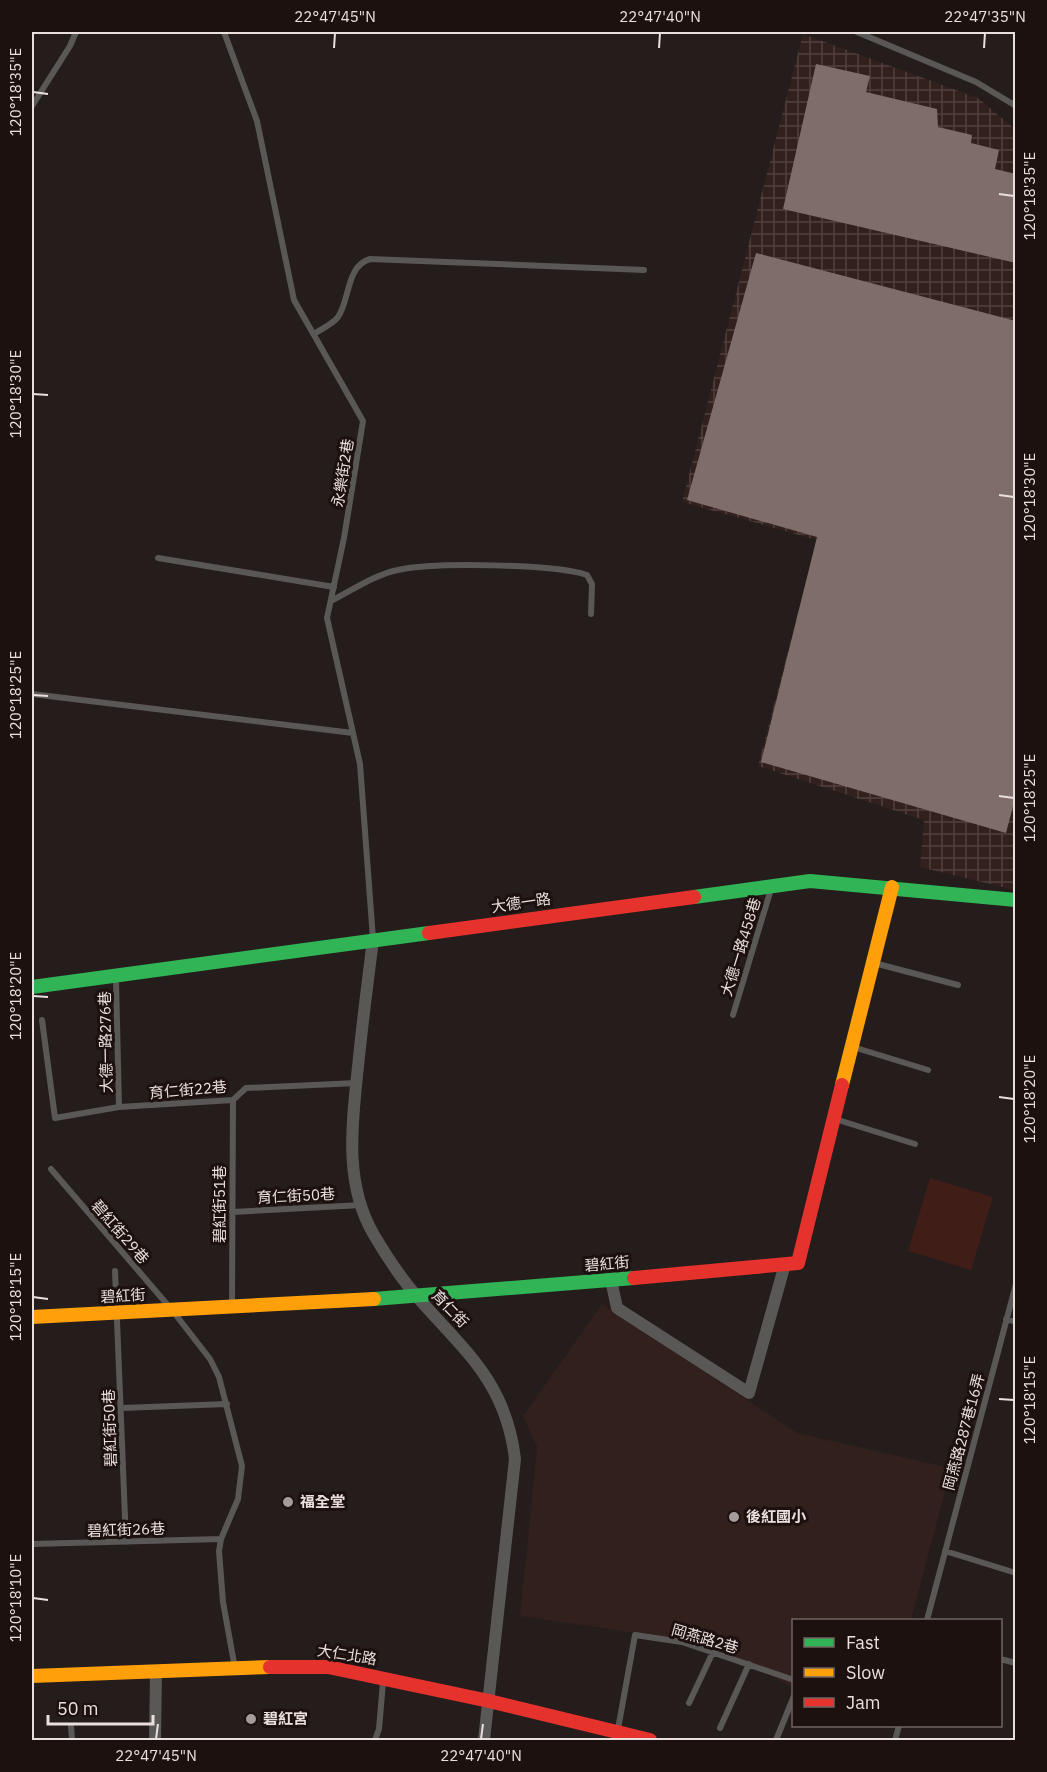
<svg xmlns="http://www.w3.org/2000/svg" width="1047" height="1772" font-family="'IBM Plex Sans','Noto Sans TC',sans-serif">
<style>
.built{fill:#32201d}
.industrial{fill:url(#industrial-grid)}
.green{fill:#401d17}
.building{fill:#7f6d6a}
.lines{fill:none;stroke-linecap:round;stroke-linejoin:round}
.lane{stroke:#5a5757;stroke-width:6}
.street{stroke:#5a5757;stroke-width:12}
.fast{stroke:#30b455;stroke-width:14}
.slow{stroke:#ff9f0a;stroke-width:14}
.jam{stroke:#e5322d;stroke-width:14}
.ticks{fill:none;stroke:#e9e0de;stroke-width:2}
.poi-dot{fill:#a49c9a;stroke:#1d110f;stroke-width:2}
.labels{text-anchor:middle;stroke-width:6;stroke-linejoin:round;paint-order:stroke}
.street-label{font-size:15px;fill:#e9e0de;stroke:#1d110f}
.poi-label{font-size:15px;font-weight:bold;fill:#e9e0de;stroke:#1d110f;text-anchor:start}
.neatline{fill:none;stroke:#e9e0de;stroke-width:2}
.ticks-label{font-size:15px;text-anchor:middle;fill:#e9e0de}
</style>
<defs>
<pattern id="industrial-grid" width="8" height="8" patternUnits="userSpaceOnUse" patternTransform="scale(1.5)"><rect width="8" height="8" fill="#32201d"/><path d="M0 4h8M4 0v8" fill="none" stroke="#50403d"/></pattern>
</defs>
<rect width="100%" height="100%" fill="#241d1c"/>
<path class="built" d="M602,1304l195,129 154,35 -40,152h-117l-1,68 -82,-44 -191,-28 17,-169 -14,-31z"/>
<path class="industrial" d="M803,34l175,64 38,32 -1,760 -95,-23 4,-47 -166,-54 59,-226 -135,-38z"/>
<path class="green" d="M930,1178l63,19 -22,73 -63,-19z"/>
<path class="building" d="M816,64l54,12 -4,16 71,17 1,18 34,8 -1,8 28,7 -4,19 21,5v89l-233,-54z
M756,253l260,68v474l-10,38 -245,-71 56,-225 -130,-37z"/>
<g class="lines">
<path class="lane" d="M224,32l33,89 37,179 69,121 -19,117 -17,80 33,146 13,175
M857,32l119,50 40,24
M32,106l38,-60 6,-14
M314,334c7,-5 19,-10 24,-17 12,-17 8,-51 32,-58l274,11
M158,558l176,29
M331,601c20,-10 45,-27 67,-31 36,-8 155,-6 189,5l5,9 -1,30
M32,694l321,39
M874,963l84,22
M116,979l3,128
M733,1015l38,-126
M42,1020l13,98 64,-11 114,-7
M853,1047l75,23
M835,1119l80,25
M51,1169l121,141 38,49 9,18 23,89 -4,33 -17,40 -2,12 4,51 11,61
M232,1212l130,-7
M115,1271l11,271
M232,1303l1,-203 13,-12 111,-5
M1006,1319l10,3
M122,1408l105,-4
M32,1544l189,-5
M945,1551l71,22
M927,1620l89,-336
M1000,1659l16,4
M689,1703l24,-51
M71,1726l1,14
M720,1728l29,-64
M618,1729l17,-94 47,7 112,38
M375,1740l4,-11 4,-47
M776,1740l18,-44
M895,1740l4,-14"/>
<path class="street" d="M373,940c-5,39 -10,78 -14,117 -6,60 -17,124 15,178 13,22 29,46 45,64 47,53 87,84 96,160l-31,281
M611,1280l6,28 132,85 36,-129
M155,1740l1,-68"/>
<path class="fast" d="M694,897l116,-16 206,19
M32,987l397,-54
M374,1299l260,-21"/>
<path class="slow" d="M842,1085l50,-198
M32,1317l342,-18
M32,1676l238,-9"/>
<path class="jam" d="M429,933l265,-36
M634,1278l164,-15 44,-178
M270,1667h58l161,34 161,39"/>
</g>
<path class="ticks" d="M334,48l1,-15M659,48l1,-15M984,48l1,-15M33,92l15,2M999,194l15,2M33,394l15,1M999,495l15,2M33,695l15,1M999,796l15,2M33,996l15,1M999,1097l15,2M33,1297l15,2M999,1399l15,1M33,1598l15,2M156,1739l2,-15M481,1739l2,-15"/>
<g class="poi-dot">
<circle cx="288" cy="1502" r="6"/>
<circle cx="734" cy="1517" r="6"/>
<circle cx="251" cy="1719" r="6"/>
</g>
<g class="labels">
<g class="street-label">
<text transform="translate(343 473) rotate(-81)" y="5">永樂街2巷</text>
<text transform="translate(521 903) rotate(-8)" y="5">大德一路</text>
<text transform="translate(741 947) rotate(-73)" y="5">大德一路458巷</text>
<text transform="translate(106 1042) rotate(-91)" y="5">大德一路276巷</text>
<text transform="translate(188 1090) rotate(-5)" y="5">育仁街22巷</text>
<text transform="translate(296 1196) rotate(-3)" y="5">育仁街50巷</text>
<text transform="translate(220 1204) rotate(-90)" y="5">碧紅街51巷</text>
<text transform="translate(120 1232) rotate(49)" y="5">碧紅街29巷</text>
<text transform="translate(607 1264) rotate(-5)" y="5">碧紅街</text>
<text transform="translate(123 1296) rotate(-3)" y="5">碧紅街</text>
<text transform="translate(450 1309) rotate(46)" y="5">育仁街</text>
<text transform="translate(110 1428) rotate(-92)" y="5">碧紅街50巷</text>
<text transform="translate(964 1432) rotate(-75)" y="5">岡燕路287巷16弄</text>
<text transform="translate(126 1530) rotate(-2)" y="5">碧紅街26巷</text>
<text transform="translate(705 1639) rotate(16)" y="5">岡燕路2巷</text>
<text transform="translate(347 1655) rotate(9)" y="5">大仁北路</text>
</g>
<g class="poi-label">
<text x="300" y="1507">福全堂</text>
<text x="746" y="1522">後紅國小</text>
<text x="263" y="1724">碧紅宮</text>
</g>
</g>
<rect width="1047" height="1772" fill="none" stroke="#1d110f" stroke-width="66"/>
<rect x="792" y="1619" width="210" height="108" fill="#1d110f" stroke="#6f6462" stroke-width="1.5"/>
<rect x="804" y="1638" width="30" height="9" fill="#30b455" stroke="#6f6462" stroke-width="1.5"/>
<text x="846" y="1649" font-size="18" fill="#e9e0de">Fast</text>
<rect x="804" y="1668" width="30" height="9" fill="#ff9f0a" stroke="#6f6462" stroke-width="1.5"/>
<text x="846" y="1679" font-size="18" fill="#e9e0de">Slow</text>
<rect x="804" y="1698" width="30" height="9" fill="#e5322d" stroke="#6f6462" stroke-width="1.5"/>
<text x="846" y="1709" font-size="18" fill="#e9e0de">Jam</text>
<path d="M48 1715v9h105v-9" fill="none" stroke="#e9e0de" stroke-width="3"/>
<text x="57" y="1715" font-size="18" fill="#e9e0de" stroke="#1d110f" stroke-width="4.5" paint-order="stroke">50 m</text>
<rect x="33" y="33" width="981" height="1706" class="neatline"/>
<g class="ticks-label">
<text x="335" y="22">22°47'45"N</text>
<text x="660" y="22">22°47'40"N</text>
<text x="985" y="22">22°47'35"N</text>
<text transform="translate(16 92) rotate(-90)" y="5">120°18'35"E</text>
<text transform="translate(1030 196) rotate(-90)" y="5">120°18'35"E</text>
<text transform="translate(16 394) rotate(-90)" y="5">120°18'30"E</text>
<text transform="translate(1030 497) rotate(-90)" y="5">120°18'30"E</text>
<text transform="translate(16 695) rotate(-90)" y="5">120°18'25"E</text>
<text transform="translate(1030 798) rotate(-90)" y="5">120°18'25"E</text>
<text transform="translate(16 996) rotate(-90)" y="5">120°18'20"E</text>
<text transform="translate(1030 1099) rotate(-90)" y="5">120°18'20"E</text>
<text transform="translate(16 1297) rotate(-90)" y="5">120°18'15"E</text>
<text transform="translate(1030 1400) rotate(-90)" y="5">120°18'15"E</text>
<text transform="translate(16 1598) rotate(-90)" y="5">120°18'10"E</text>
<text x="156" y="1761">22°47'45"N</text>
<text x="481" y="1761">22°47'40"N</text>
</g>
</svg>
